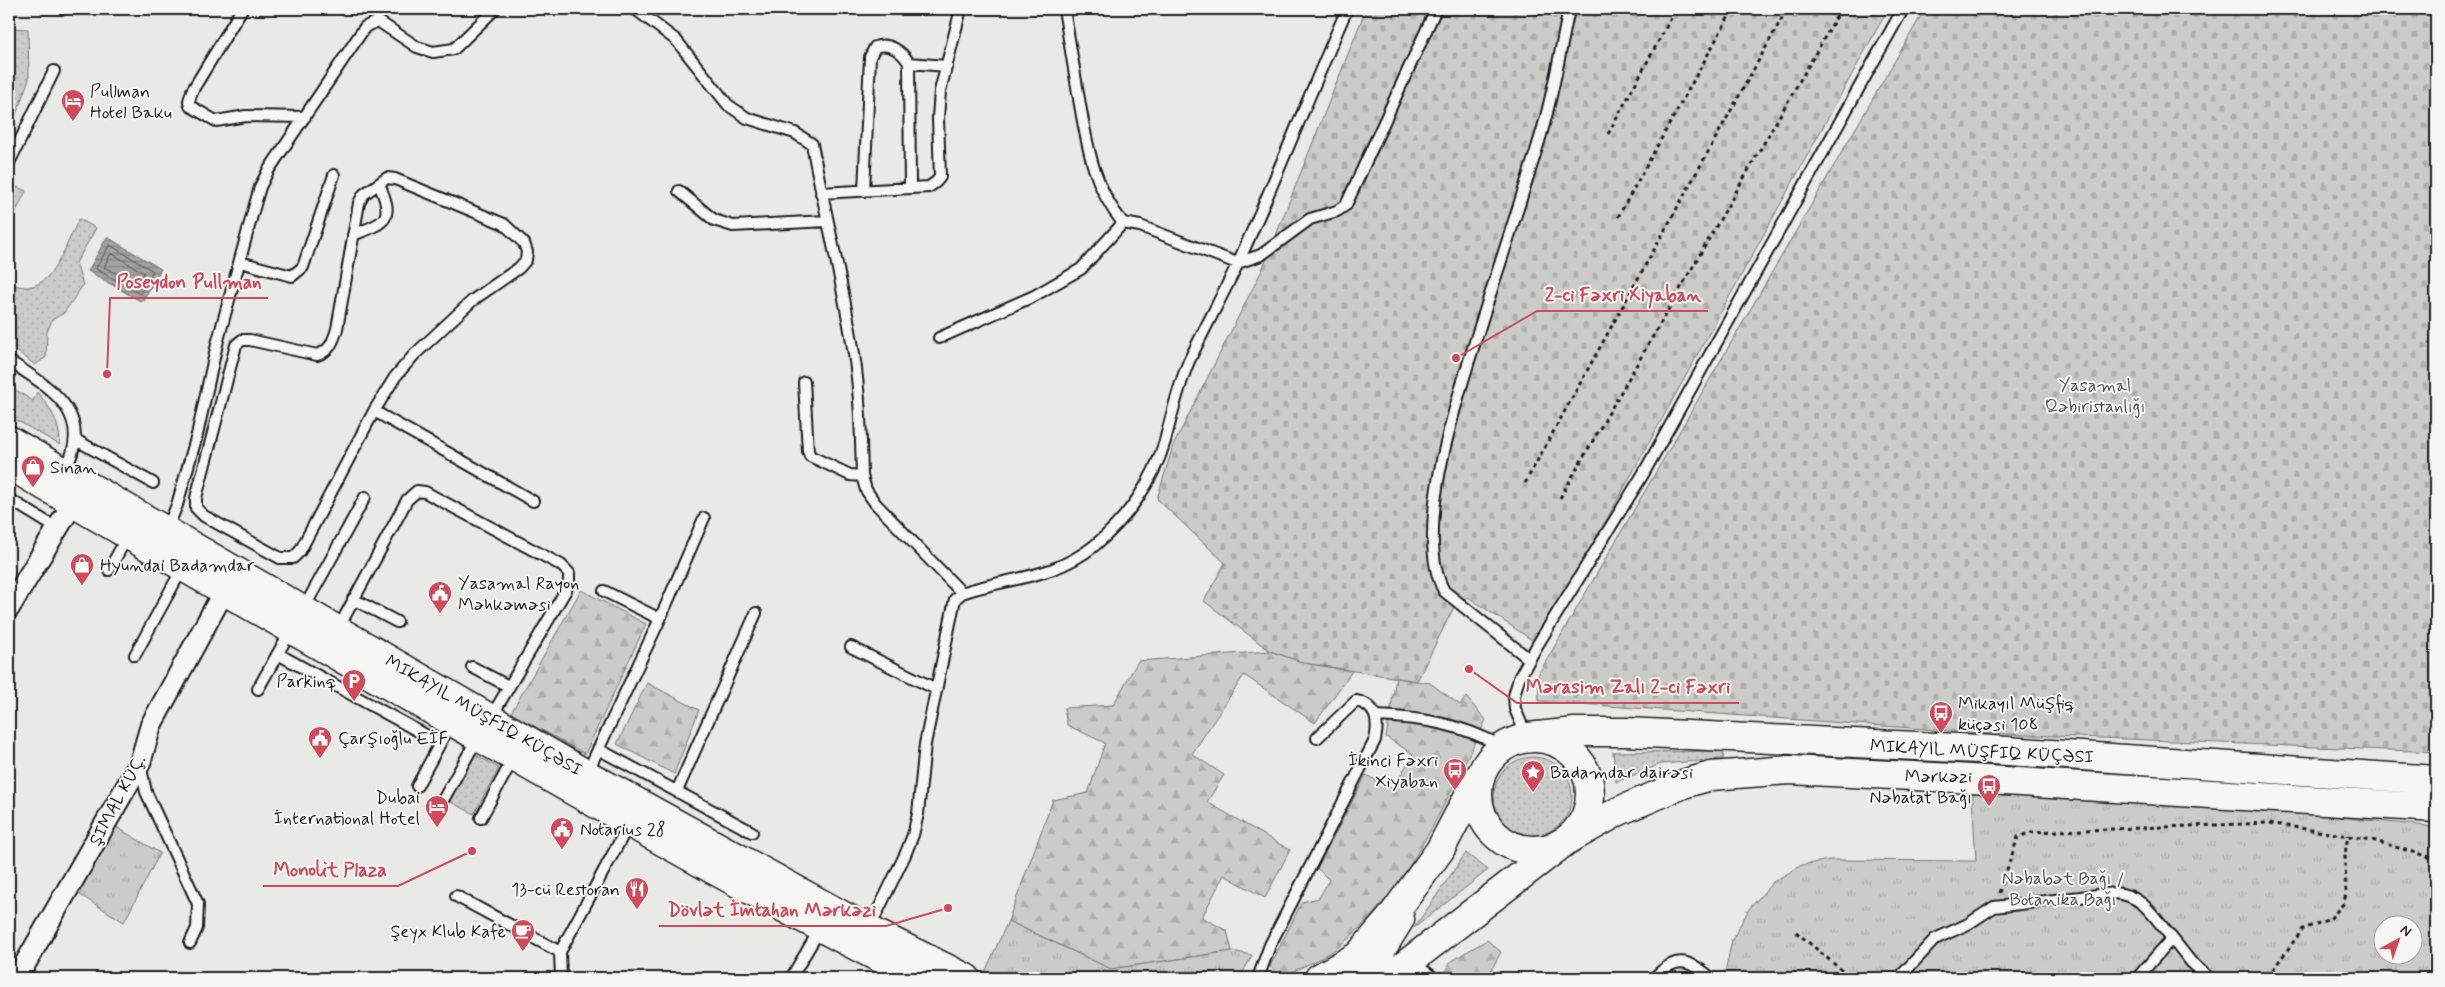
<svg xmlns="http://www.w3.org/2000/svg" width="2445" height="987" font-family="Mynerve,sans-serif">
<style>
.grass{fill:url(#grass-dots);stroke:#747472}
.forest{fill:url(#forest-firs);stroke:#747472}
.cemetery{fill:url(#cemetery-stones);stroke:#747472}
.park{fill:url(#park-tufts);stroke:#747472;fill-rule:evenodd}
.water{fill:url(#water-rules);stroke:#6d6d6c}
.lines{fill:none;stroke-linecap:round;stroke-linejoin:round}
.shore{stroke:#525251;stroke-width:1}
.lane-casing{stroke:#1c1c1c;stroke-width:14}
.street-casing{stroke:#1c1c1c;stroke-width:24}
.secondary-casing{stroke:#1c1c1c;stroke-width:31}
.primary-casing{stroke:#1c1c1c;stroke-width:31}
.path{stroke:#1c1c1c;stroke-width:3;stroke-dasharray:4 4;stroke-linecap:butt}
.lane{stroke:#f6f6f2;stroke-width:10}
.street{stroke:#f6f6f2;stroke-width:20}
.secondary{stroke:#f6f6f2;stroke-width:28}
.primary{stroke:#f6f6f2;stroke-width:28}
.labels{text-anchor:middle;stroke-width:4;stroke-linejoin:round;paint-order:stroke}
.poi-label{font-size:18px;fill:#1c1c1c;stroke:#f6f6f2;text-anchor:start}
.park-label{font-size:18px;fill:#51514f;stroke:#f6f6f2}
.street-label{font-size:18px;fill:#1c1c1c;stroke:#f6f6f2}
.leader{fill:none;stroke:#d1495b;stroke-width:2}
.callout-dot{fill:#d1495b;stroke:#f6f6f2;stroke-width:2}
.callout-label{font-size:19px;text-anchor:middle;font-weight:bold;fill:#d1495b;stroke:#f6f6f2;stroke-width:4;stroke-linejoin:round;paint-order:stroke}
</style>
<defs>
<pattern id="grass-dots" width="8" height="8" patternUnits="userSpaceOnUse" patternTransform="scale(1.25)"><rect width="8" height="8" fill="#cbcbc7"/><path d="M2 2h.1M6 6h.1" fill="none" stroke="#aeaeaa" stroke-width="1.8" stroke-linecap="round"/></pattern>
<pattern id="forest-firs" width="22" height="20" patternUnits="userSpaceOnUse" patternTransform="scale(1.25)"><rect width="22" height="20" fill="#cbcbc7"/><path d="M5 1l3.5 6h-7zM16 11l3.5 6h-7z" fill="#aeaeaa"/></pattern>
<pattern id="cemetery-stones" width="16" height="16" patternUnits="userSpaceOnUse" patternTransform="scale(1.25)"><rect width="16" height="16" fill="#cbcbc7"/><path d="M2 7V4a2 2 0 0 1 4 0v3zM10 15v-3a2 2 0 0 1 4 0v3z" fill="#aeaeaa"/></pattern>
<pattern id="park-tufts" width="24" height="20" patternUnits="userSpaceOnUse" patternTransform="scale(1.25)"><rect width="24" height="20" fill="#cbcbc7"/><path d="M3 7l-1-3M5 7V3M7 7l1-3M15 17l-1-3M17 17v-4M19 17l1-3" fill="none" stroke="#aeaeaa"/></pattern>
<pattern id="water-rules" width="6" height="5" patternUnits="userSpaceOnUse" patternTransform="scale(1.25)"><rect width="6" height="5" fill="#a3a3a1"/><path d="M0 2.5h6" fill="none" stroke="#848482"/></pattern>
</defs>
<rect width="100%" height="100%" fill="#e9e9e5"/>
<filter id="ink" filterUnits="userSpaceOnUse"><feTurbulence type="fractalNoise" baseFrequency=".02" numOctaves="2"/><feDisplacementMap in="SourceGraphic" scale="10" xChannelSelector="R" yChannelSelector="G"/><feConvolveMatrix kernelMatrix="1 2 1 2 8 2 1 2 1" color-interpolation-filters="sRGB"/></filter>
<g filter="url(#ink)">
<path class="grass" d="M9,28l19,1 1,50 -20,55z
M10,184l16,7 -17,35v-40z
M79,219l17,9 -20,35 7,22 -19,28 -12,7 -5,12 -1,25 -11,8 -26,-20v-63c40,22 55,-35 70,-63z
M9,386l24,15 4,-9c14,16 23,31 23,53l-51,-29z
M1724,751l-1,8 -62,5 -45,18 -3,-30z
M474,754l25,14 -25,46 -25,-13z
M1494 796a39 39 0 1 1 78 0a39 39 0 1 1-78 0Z
M1466,853l22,17 -74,58z"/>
<path class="forest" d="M581,590l65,34 -61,130 -74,-41z
M1270,651l35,12 47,8 -37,52 -71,-48 -52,79 32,21 -17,27 83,48 -25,48 -41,-23 -22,42 25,14 5,20 -121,18 -103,-48 45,-121 35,-7 17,-50 -38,-18 -3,-17 49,-3 25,-44z
M1396,678l34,5 30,22 6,-8 20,23c-39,77 -78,174 -149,228 -16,12 -39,20 -57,30l-10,-12 32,-64 17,-4 10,-18 -12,-12 49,-93 27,14 20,-35 -27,-17z
M647,683l52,27 -25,64 -57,-30z
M1487,940l14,12 -14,26h-47l11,-17z"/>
<path class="cemetery" d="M1366,9h522l-350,635 -70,-47 -12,6 -39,78 -112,-18 -35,-12 -66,-50 21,-38 -68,-64 16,-53 89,-176z
M1925,9h511v743l-456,-19 -441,-32 -1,-26z"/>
<path class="park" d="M1972,794l298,16 166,17v151h-718l8,-9 6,-29 17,-31 24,-27 29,-17 27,-5 147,1zM2382,924h30v30h-30z
M113,825l47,28 -36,69 -47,-29z
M1008,921l103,48 121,-18 20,4 -12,23h-240l-15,-6z"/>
<path class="water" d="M107,237l54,32 -19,33 -54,-31z"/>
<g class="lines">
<path class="shore" d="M110,245l43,26 -13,23 -44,-25z
M113,254l31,19 -6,13 -34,-19 6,-12z"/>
<g class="lane-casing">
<path id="lane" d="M242,9l-50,82 -3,10 1,5 26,15 30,-5 59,1
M635,9l41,31 52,65 19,13 48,15 17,11c13,70 31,139 42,210 6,39 7,82 8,122l4,14 9,13 87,90
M1064,9c5,30 10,60 15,90 8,45 14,88 44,124
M909,63l38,3
M9,163l45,-92
M387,178l8,1 109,45 20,19 3,9 -1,8 -7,8 -46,32 -59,55 -19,22 -21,34 -74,140 -7,7h-13l-76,-42 -8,-8v-10l40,-153 6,-5h8l67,15c13,-4 16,-13 20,-26l22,-126 5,-9z
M679,191l35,29 19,6 94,-5
M864,191l6,-134 5,-10c14,-5 27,4 34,16l1,125
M821,193l108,-6 7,-5 4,-5 -2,-59 2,-27 21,-82
M353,235c33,-13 42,-15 26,-51
M240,262l52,14 11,-9 31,-92
M939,338l95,-42 47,-27 42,-46 17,3 97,37 24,-8 49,-36 27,-8 9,-6 90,-196
M9,361c43,28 87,53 55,111
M804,382l4,69 2,5 40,19 12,1
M374,411l159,90
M76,440l77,43
M9,499l49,30
M167,529l10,-24 20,-70 20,-91 37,-136 6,-21 8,-16 97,-144 13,-6 39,26 16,5 21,-3 41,-40
M109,570l18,-33
M604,591l56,28
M353,599l44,23
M303,610l62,-113
M338,629l69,-129 10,-9 8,1 136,73 8,8v8l-3,9 -76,129
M851,647l85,42
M278,654l162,89
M135,655l47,-86
M1529,659l-85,-68c-33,-61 16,-201 36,-265 20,-63 41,-125 60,-188 13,-42 20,-86 29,-129
M472,667l36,19
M258,689l33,-59
M1376,716c48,2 85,8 127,31
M1527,737l-12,-28 -1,-13 5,-18 19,-34 104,-168 261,-467
M598,749l154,83
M140,764l6,28 52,112 -1,24 -7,15
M587,773l73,-154 44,-101
M417,786l34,-63
M677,791l79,-178
M443,800l35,-63
M481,818l33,-61
M456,896l104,56
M869,929l36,-74 8,-20 5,-21 7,-70 30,-145 7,-6 9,-3c45,-13 84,-13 123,-44 33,-27 59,-64 71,-105 7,-27 13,-54 24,-80 16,-33 33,-65 49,-98 38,-84 72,-170 109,-254
M1411,961l23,17
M561,978l-1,-26 69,-128
M791,978l29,-49
M1258,978l12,-33 105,-205c4,-18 2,-35 -19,-39l-39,37
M1654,978c21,-22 34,-20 57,0
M1899,978l36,-39 33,-15 26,-17 121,-14c29,2 39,25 57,45
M2137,978l35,-40 19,24 18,16"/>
</g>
<g class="street-casing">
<path id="street" d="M9,608l64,-105
M17,978l123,-215 11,-38 73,-134"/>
</g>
<g class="secondary-casing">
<path id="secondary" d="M1364,978l36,-59"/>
</g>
<g class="primary-casing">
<path id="primary" d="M9,440l577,334 283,156 97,48
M9,465c155,92 311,181 468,271 146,83 291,167 442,242
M1528,737l47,-5h51l352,17 458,31
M1478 794a56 56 0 1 1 112 0a56 56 0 1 1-112 0Z
M1319,978l39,-22 32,-37 50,-69 38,-72
M1388,978l178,-137 53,-30 67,-28 25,-7 78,-6 166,8 481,30"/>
</g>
<path class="path" d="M1608,134l68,-125
M1618,217l115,-208
M1525,483l262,-474
M1560,498l281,-489
M1999,893l19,-56 14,-5 237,-9 103,17 64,19
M1796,932l55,46
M2268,976l35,-47 27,-10 13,-15 3,-9 -1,-41 3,-19"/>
<use href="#lane" class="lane"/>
<use href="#street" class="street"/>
<use href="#secondary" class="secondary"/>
<use href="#primary" class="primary"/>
</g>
</g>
<defs>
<g id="hotel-pin" transform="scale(1.25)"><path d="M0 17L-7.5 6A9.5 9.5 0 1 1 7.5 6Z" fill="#d1495b" stroke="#f6f6f2"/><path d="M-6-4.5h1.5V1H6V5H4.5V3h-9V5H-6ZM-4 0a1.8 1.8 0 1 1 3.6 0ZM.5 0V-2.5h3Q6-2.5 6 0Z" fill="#fff"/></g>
<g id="shop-pin" transform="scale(1.25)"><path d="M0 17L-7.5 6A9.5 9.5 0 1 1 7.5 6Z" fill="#d1495b" stroke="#f6f6f2"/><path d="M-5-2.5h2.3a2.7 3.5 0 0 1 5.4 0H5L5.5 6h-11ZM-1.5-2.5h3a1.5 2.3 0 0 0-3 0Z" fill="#fff"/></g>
<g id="civic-pin" transform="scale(1.25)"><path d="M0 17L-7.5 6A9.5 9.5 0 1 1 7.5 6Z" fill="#d1495b" stroke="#f6f6f2"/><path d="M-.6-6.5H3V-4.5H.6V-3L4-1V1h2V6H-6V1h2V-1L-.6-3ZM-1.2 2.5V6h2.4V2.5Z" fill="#fff"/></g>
<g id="parking-pin" transform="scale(1.25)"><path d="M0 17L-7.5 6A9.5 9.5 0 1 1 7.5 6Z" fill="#d1495b" stroke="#f6f6f2"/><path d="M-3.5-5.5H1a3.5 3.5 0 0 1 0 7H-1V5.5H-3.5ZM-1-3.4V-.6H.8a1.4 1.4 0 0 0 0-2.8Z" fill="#fff"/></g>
<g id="bus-pin" transform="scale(1.25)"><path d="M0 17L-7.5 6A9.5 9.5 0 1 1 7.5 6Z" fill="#d1495b" stroke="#f6f6f2"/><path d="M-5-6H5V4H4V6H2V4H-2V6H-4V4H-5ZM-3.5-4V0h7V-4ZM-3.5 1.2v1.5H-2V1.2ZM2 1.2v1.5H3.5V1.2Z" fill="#fff"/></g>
<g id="sight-pin" transform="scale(1.25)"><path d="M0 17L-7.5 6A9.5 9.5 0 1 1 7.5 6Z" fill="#d1495b" stroke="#f6f6f2"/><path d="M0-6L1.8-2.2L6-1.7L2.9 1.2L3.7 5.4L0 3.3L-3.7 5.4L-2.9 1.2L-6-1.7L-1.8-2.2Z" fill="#fff"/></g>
<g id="restaurant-pin" transform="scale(1.25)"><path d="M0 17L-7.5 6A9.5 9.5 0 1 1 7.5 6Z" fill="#d1495b" stroke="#f6f6f2"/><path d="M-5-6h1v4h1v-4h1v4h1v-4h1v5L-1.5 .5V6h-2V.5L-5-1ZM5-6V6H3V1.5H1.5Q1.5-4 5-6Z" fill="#fff"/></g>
<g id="cafe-pin" transform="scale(1.25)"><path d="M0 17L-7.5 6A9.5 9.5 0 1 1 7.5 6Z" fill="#d1495b" stroke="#f6f6f2"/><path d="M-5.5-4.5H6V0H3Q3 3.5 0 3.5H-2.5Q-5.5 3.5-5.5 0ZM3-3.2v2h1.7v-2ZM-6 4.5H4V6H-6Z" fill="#fff"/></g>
</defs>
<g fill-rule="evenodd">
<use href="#hotel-pin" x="73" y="101"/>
<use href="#shop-pin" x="33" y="467"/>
<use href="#shop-pin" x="82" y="565"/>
<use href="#civic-pin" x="440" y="593"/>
<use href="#parking-pin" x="354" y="681"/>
<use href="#bus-pin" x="1941" y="713"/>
<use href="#civic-pin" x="320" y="738"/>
<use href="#bus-pin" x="1455" y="770"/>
<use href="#sight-pin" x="1533" y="772"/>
<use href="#bus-pin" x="1989" y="786"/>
<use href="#hotel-pin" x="437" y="807"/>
<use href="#civic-pin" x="562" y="829"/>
<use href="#restaurant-pin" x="637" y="889"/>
<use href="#cafe-pin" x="523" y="931"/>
</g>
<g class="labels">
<g class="poi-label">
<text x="90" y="97">Pullman<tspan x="90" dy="21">Hotel Baku</tspan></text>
<text x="50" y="473">Sinan</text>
<text x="100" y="571">Hyundai Badamdar</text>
<text x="458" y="589">Yasamal Rayon<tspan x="458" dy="21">Məhkəməsi</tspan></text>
<text x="336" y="687" text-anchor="end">Parkinq</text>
<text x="1958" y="709">Mikayıl Müşfiq<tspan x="1958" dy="21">küçəsi 108</tspan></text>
<text x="338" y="744">Çarşıoğlu EİF</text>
<text x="1438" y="766" text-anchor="end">İkinci Fəxri<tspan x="1438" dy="21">Xiyaban</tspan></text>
<text x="1550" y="778">Badamdar dairəsi</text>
<text x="1972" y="782" text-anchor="end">Mərkəzi<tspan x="1972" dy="21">Nəbatat Bağı</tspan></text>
<text x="420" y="803" text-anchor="end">Dubai<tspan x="420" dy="21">İnternational Hotel</tspan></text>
<text x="580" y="835">Notarius 28</text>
<text x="620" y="895" text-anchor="end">13-cü Restoran</text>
<text x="506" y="937" text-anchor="end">Şeyx Klub Kafe</text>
</g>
<g class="park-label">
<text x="2095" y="391">Yasamal<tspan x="2095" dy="21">Qəbiristanlığı</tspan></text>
<text x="2063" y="884">Nəbabət Bağı /<tspan x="2063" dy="21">Botanika Bağı</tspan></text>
</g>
<g class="street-label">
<text transform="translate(484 715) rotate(30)" y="6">MIKAYIL MÜŞFIQ KÜÇƏSI</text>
<text transform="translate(1982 751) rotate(3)" y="6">MIKAYIL MÜŞFIQ KÜÇƏSI</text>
<text transform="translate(117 800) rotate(-62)" y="6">ŞIMAL KÜÇ.</text>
</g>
</g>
<path class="leader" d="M107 374L110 298H268M1456 358L1537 311H1708M1469 669L1517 703H1739M472 851L398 886H263M948 908L886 926H659"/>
<g class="callout-dot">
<circle cx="107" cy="374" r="5"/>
<circle cx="1456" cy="358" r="5"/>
<circle cx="1469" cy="669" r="5"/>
<circle cx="472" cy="851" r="5"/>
<circle cx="948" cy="908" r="5"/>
</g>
<g class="callout-label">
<text x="189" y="288">Poseydon Pullman</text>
<text x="1623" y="301">2-ci Fəxri Xiyaban</text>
<text x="1628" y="693">Mərasim Zalı 2-ci Fəxri</text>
<text x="330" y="876">Monolit Plaza</text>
<text x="772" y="916">Dövlət İmtahan Mərkəzi</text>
</g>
<rect width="2445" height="987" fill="none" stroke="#f6f6f2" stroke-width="30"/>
<rect x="15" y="15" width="2415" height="957" fill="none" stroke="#1c1c1c" stroke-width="2" filter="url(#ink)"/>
<g transform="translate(2398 940) rotate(40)"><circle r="24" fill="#f6f6f2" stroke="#9f9f9c"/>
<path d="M0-4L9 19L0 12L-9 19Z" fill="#d1495b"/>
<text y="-8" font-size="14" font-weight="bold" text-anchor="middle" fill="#1c1c1c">N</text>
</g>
</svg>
